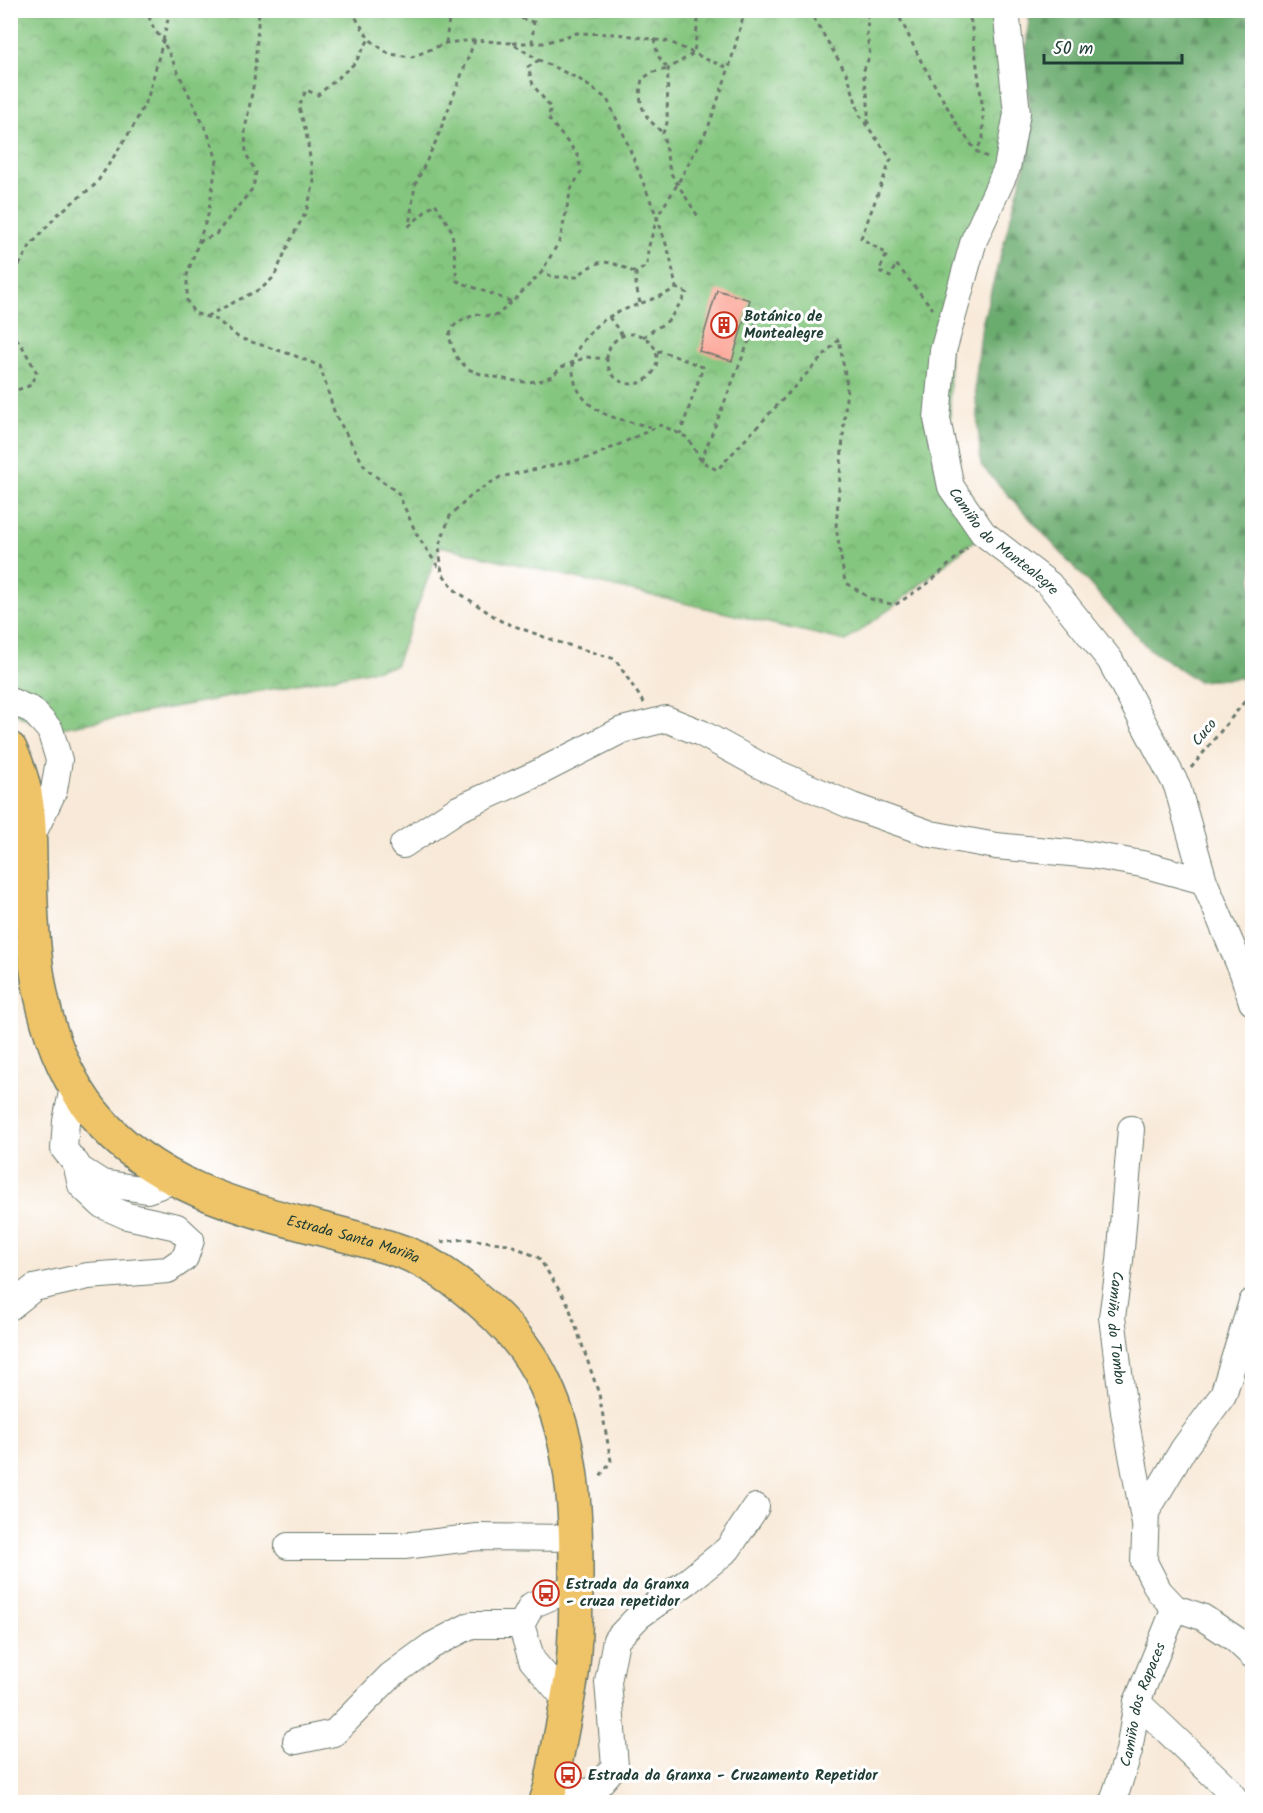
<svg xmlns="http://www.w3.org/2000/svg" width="1263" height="1813" font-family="Kalam,sans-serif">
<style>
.forest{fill:url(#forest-firs);stroke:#457451;stroke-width:1.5}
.park{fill:url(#park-crowns);stroke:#52825a;stroke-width:1.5}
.building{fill:#fca697}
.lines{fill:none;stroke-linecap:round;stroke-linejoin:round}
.minor-casing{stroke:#6b796d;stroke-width:28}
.major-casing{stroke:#6b796d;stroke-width:36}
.path{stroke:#6b796d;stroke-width:3;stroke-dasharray:4.5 4.5;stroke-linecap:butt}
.minor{stroke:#fff;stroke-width:26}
.major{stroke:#efc469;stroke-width:33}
.labels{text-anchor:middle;stroke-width:6;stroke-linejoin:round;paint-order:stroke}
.poi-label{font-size:15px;font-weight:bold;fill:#1f3d34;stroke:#fff;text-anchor:start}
.street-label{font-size:15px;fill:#1f3d34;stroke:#fff}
</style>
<defs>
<pattern id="forest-firs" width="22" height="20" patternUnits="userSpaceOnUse" patternTransform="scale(1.5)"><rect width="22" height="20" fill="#6bab6e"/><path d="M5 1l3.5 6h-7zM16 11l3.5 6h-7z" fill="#578c5b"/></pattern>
<pattern id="park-crowns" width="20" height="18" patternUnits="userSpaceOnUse" patternTransform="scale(1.5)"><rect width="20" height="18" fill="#84c67f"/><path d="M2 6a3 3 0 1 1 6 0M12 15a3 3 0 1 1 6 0" fill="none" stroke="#6ba269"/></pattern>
</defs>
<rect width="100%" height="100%" fill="#fff"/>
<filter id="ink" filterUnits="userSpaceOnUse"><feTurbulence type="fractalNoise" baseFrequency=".0167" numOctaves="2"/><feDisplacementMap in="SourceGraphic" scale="12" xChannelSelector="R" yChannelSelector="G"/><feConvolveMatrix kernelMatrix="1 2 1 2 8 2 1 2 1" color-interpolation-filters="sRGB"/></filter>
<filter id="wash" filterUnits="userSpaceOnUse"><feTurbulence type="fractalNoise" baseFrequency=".008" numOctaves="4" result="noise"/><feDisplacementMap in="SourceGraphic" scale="24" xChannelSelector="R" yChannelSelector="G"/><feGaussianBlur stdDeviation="1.35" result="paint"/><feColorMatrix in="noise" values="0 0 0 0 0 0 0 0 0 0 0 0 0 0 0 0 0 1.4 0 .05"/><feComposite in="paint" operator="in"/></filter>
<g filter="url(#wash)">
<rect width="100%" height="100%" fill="#f8e9d8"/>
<path class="forest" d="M1030,11h222v666l-54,4 -49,-32 -168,-184 -6,-80 7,-60 50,-187 -7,-79z"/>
<path class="park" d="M11,11h1002l-6,157 -58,161 2,158 32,46 -88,72 -49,36 -406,-95 -45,120 -345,64 -39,-18z"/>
<g id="blocks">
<path class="building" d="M717,290l33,10 -18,61 -33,-10z"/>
</g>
</g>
<g filter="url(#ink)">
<use href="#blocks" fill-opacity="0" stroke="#6b796d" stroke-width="1.5"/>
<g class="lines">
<g class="minor-casing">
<g id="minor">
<path id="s1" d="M1006,10l11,103 -10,55 -33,72 -31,111 -6,68 14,68 32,46 66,51 61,76 67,126 27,95 39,92 9,29"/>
<path d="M10,701l22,9 18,20 9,30 -5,30 -23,48"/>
<path d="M403,845l55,-36 78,-35 86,-44 44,-11 35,14 62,34 89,39 79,28 65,12 95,9 51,9 62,17"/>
<path d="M74,1083l-8,38 -2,28 16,20 22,14 45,7 28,-10"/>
<path id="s2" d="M1131,1129l-11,132 -8,56 12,95 21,112"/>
<path d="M1252,1302l-29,93 -39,53 -38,64 -2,50 15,29 16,17 27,9 32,21 18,17"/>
<path d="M10,1307l24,-19 54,-12 80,-6 17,-12 6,-18 -14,-13 -50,-11 -25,-11 -21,-20 -5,-22"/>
<path d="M288,1546h116l74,-9 98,1"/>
<path d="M567,1701l-35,-41 -11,-35 11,-20 44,-19"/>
<path d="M1137,1702l89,85 11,15"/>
<path d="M296,1741l38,-8 56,-57 41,-30 40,-21h50"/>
<path d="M551,1786l23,7 19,-2 22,-25 -7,-84 8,-42 23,-24 48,-34 41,-33 28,-42"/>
<path id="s3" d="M1113,1802l16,-51 8,-49 38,-94"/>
</g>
</g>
<g class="major-casing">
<g id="major">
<path id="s4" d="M10,749c19,37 20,77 20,117 1,87 8,178 64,248 74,91 195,102 300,135 31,9 66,34 90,56 25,22 47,48 61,79 28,59 31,125 31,190 0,33 0,67 -4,100 -6,37 -14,74 -21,112l-5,16"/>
</g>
</g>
<path class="path" d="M170,10l-7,31 45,93 9,26 -9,55 -21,60v26l7,12 23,7 22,18 54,17 27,11 15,48 31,55 32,24 19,42 24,36
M351,10l18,29 20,15 23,3 34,-14 29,-3 36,3 28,17 40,19 28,20 17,36 33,82 13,39 6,32c-23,14 -52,18 -75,34 -5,3 -9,8 -13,13 -26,27 -17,63 17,79 15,7 33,9 49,14
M506,10l6,6 21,6
M697,10l1,10 -4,33 -26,16 -1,54 -4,10 7,39 29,46
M809,10l39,66 12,40 31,43 -30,79 26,16 -8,17 11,6 6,-13 37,45
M896,10l25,51 37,65 18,25 11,6
M967,10l4,12 12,88v29l-7,12
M654,39l4,17 10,13 -15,3 -11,7c-5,26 1,37 21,54
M475,40l-39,101 -21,44 -6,41 26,-23 17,28 5,50 55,21 30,-30 11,5h24c24,-22 32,-16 59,-4
M446,43l4,-33
M513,43h31l33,-10 41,1 52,8 38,18 21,8
M532,43l3,-33
M539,60l-11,7 5,18 18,23 -3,10 30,37 3,17 -10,17 -11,51 -18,31
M868,124v-25l-5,-27 7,-17 -3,-19 1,-26
M199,242l17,-8 37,-46 3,-16 -10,-18 -1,-24 9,-48 5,-72
M10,281l20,-35 28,-32 38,-30 37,-57 15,-30 15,-56 -9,-12 -8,-19
M511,302l-13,13 -8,1 -14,-2 -18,8 -6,6 -3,8 3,10 5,12 11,11 13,5 28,6 16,2 15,-1 12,-5 10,-9 24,-10 21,2
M640,303l-4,-17v-13l11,-8 1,-16 10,-34 16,-25 34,-62 21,-60 16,-58
M207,316l55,-28 12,-11 16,-36 16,-29 8,-29 -8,-51 -7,-25 7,-17 12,5 37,-32 14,-24
M609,317l13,18
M10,332l11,12 16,29 -8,13 -19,6
M607 359a25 25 0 1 1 50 0a25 25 0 1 1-50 0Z
M643,337l26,-17 18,-27 -11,-5
M657,352l4,-1 42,16 -23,67
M701,461l57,-143 27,2
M644,703l-29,-44 -60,-18 -54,-20 -45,-30 -14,-18 -3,-27 11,-30 23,-22 27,-17 92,-20 69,-32 27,13 13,23 16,9 122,-131 8,47 -11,141 9,55 26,17 24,6 35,-23 37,-34
M1191,768l54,-67 7,-5
M441,1242l24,-3 44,5 30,14 29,46 31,90 12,67 -13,18"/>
<use href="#minor" class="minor"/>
<use href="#major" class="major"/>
</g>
</g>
<defs>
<g id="building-ring" transform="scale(1.35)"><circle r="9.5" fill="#fff" stroke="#c8321e" stroke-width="1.5"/><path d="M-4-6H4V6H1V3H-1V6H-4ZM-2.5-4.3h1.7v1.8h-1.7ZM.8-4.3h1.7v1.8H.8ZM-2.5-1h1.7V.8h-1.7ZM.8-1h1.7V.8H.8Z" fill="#c8321e"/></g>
<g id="bus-ring" transform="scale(1.35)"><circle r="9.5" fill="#fff" stroke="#c8321e" stroke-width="1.5"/><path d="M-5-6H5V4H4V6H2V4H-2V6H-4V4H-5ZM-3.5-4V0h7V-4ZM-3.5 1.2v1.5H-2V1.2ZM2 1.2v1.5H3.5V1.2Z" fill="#c8321e"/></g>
</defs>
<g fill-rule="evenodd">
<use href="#building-ring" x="724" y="325"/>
<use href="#bus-ring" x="546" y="1593"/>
<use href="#bus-ring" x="568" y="1775"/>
</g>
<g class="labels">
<g class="poi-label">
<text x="744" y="321">Botánico de<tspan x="744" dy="17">Montealegre</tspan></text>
<text x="566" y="1589">Estrada da Granxa<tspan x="566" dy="17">- cruza repetidor</tspan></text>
<text x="588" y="1780">Estrada da Granxa - Cruzamento Repetidor</text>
</g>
<g class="street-label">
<text dy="5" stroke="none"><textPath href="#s1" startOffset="568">Camiño do Montealegre</textPath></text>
<text transform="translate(1204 732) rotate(-51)" y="5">Cuco</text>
<text dy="5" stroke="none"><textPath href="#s4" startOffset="674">Estrada Santa Mariña</textPath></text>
<text dy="5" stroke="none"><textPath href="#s2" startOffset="200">Camiño do Tombo</textPath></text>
<text dy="5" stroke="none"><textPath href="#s3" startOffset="102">Camiño dos Rapaces</textPath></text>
</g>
</g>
<rect width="1263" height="1813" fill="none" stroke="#fff" stroke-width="36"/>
<path d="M1044 54v9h138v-9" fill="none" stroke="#1f3d34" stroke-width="3"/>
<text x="1053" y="54" font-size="18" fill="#1f3d34" stroke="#ffffff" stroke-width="4.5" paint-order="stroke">50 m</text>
</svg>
